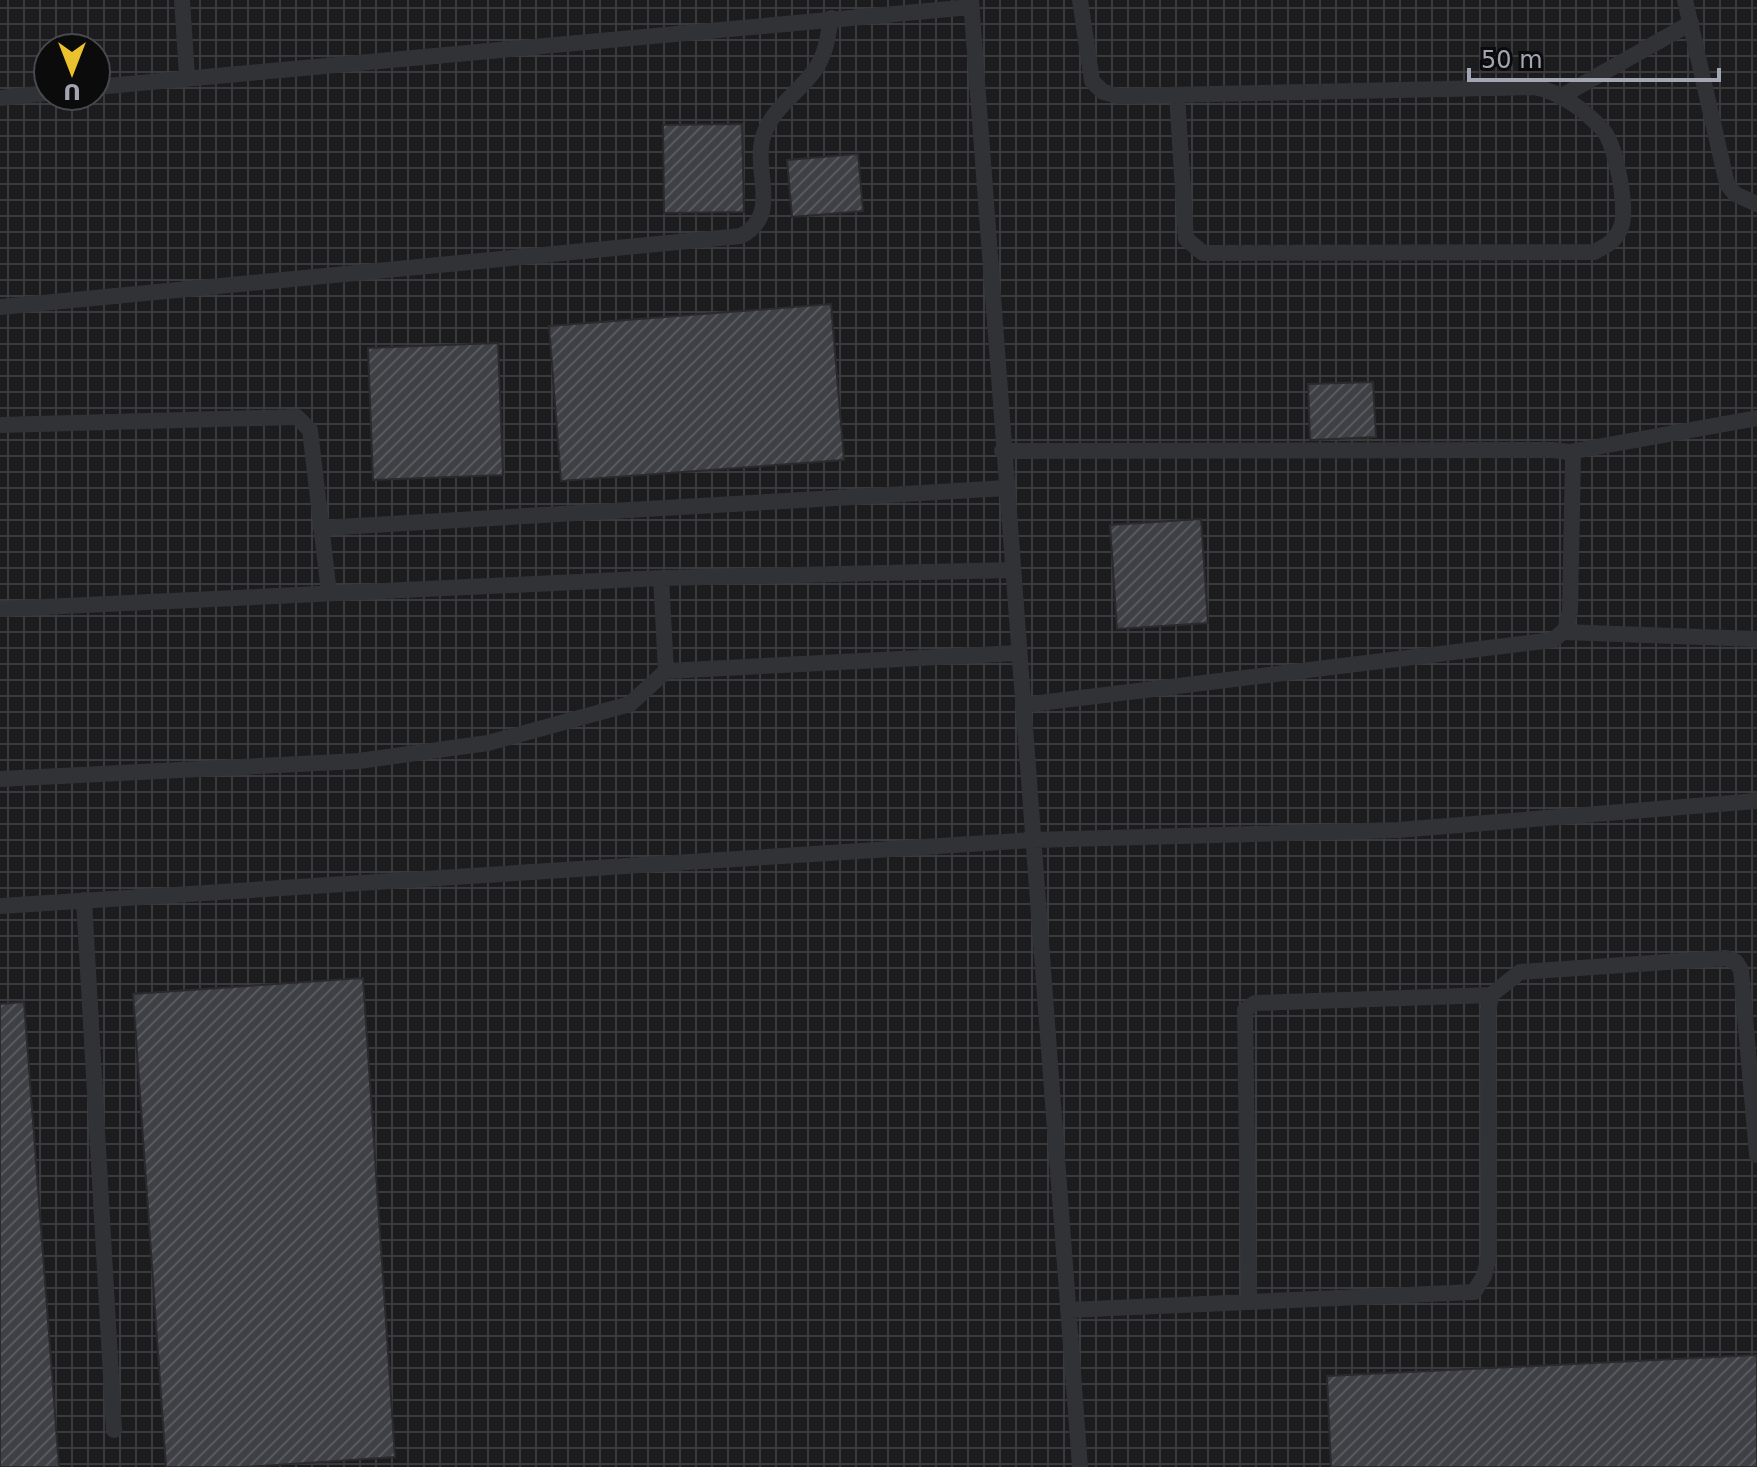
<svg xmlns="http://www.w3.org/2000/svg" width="1757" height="1467" font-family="'DejaVu Sans',sans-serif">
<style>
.industrial{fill:url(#industrial-grid);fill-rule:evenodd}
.building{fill:url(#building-hatch);stroke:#2b2a2d;stroke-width:2}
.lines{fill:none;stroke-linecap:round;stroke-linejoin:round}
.service{stroke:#313236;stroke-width:16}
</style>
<defs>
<pattern id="industrial-grid" width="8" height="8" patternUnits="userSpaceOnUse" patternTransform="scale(2)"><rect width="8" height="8" fill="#1c1c1e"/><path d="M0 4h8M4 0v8" fill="none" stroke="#3a3a3c"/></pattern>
<pattern id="building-hatch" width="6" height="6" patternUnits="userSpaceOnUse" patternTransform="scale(2)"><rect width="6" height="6" fill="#3f4045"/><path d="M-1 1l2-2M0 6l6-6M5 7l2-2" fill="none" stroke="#58595d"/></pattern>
</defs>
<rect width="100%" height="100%" fill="#101011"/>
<path class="industrial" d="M0,0h1757v1467h-1757zM48,48h48v48h-48z"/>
<path class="building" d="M742,124l2,88 -80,1 -1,-88z
M858,154l5,57 -71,6 -5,-57z
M831,304l13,156 -283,21 -12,-155z
M498,343l5,132 -130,5 -5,-132z
M1373,382l3,55 -66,3 -2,-56z
M1201,519l7,104 -91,6 -7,-104z
M363,978l32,479 -150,10h-79l-33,-473z
M24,1002l35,465h-59v-463z
M1757,1355v112h-426l-4,-91z"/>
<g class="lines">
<path class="service" d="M182,0l5,76
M971,0l109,1467
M1080,0l12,81 11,11 16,4 415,-9c25,4 52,24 69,43 13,15 25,79 18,97 -5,14 -15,19 -27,25l-391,1 -17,-14 -9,-144
M1685,0l42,184 8,10 22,10
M96,87l875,-80
M1560,97l131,-74
M0,98l48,-5
M0,307l741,-71c42,-22 10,-66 23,-102 9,-26 35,-42 50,-63 12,-16 14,-35 17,-53
M0,425l297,-8 13,13 19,163
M1002,451l551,-1 16,2 4,5 -3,154 -5,19 -12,10 -530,65
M1569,452l188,-34
M321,528l686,-40
M661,578l5,93
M0,609l661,-31 352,-8
M1563,632l194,7
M0,779l359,-18 129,-18 142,-39 36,-33 353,-18
M84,900l30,530
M0,906l1033,-66 365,-10 359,-29
M1249,1302l-4,-292 10,-7 236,-8
M1068,1310l406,-18 10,-16 5,-20 -1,-243 3,-18 29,-23 206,-14 10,4 5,8 16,185"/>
</g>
<g transform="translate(72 72) rotate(180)"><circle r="38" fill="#0b0b0c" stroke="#47494e" stroke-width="2"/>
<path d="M0-6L14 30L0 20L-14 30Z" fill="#ecc12e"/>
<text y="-12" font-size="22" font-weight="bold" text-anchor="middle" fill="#a2a5b2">U</text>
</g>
<path d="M1469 68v12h250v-12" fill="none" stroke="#a2a5b2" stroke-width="4"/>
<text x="1481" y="68" font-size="24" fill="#a2a5b2" stroke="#0b0b0c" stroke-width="6" paint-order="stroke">50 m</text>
</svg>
